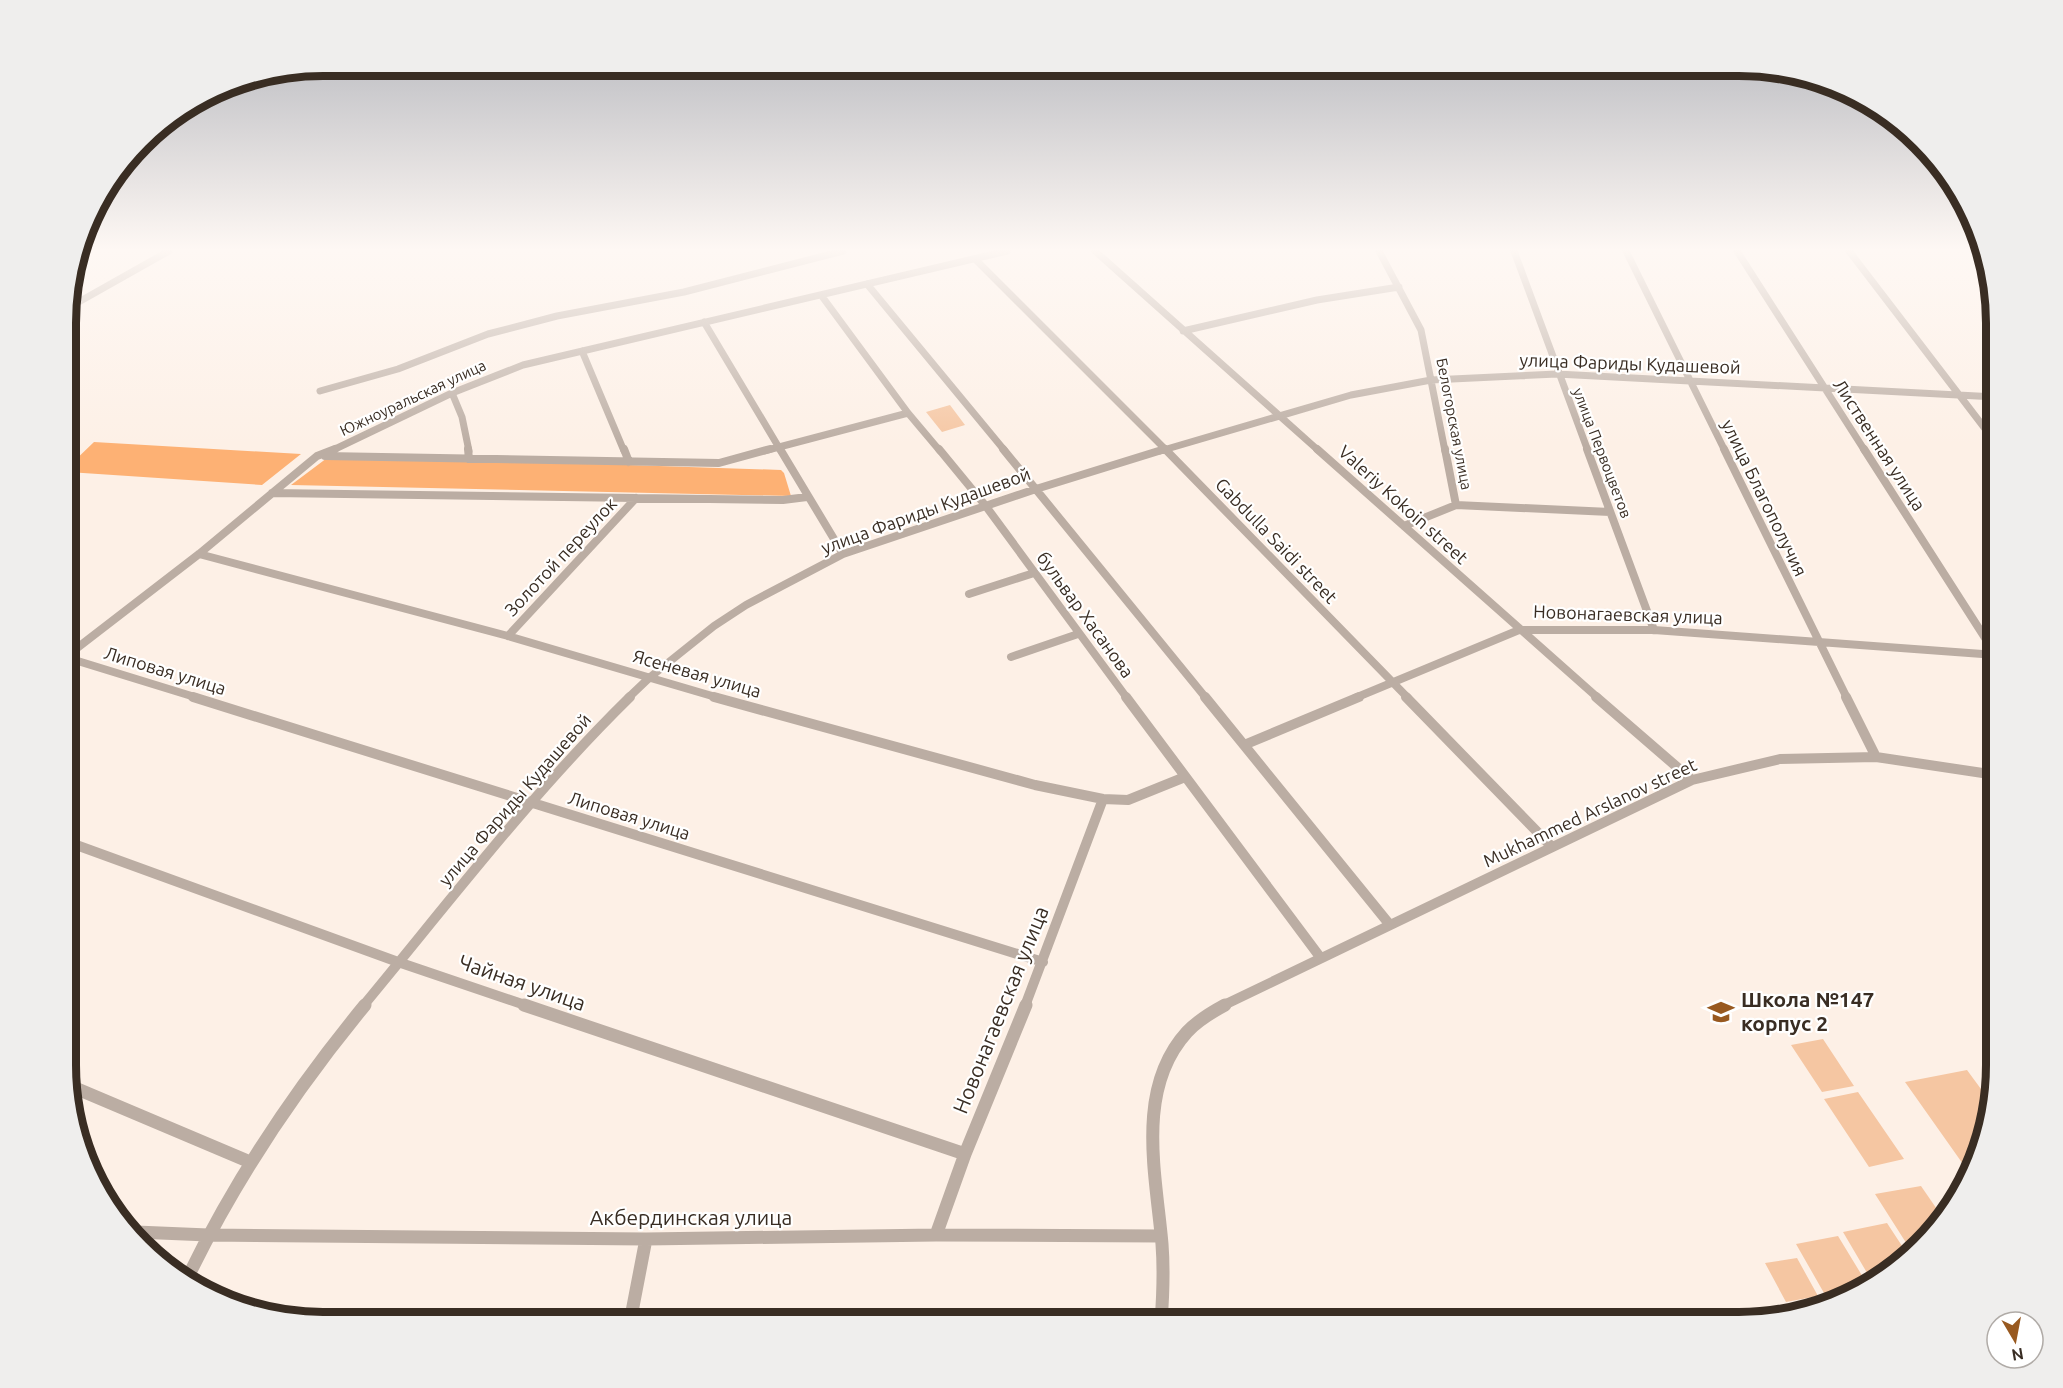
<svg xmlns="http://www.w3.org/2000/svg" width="2063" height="1388" font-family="Ubuntu,sans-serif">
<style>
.green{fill:#f5c6a2}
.forest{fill:#fdb174}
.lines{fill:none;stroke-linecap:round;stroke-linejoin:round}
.minor-far3{stroke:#bbada3;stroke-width:7}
.minor-far2{stroke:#bbada3;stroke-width:8}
.minor-far1{stroke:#bbada3;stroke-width:10}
.minor{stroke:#bbada3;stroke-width:13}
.labels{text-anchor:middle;stroke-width:4.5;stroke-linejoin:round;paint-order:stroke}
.far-street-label{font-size:15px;fill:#392d23;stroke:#fff}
.street-label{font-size:18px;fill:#392d23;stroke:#fff}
.near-street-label{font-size:21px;fill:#392d23;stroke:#fff}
.near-poi-label{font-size:21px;font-weight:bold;fill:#392d23;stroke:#fff;text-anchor:start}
.rim{fill:none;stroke:#392d23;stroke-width:8}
</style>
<rect width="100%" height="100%" fill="#fdf0e6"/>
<path class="green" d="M950,405l15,20 -23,7 -16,-20z
M1823,1039l31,47 -32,6 -31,-47z
M1967,1070l25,34 -9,43 -13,27 -65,-92z
M1858,1092l46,67 -35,8 -45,-68z
M1921,1186l22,32 -33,31 -35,-55z
M1887,1223l19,29 -33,31 -30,-51z
M1838,1236l31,51 -41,13 -32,-56z
M1797,1258l21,38 -32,6 -21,-39z"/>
<path class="forest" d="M94,442l207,12 -39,31 -194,-13v-5z
M331,455l450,15 3,3 7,23 -500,-11z"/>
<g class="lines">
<path class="minor-far3" d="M1095,251l224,200
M1379,251l42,79 24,121
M1514,251l74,200
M1626,251l99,200
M1737,251l128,200
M1849,251l147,192
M1973,251l10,11
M975,259l192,192
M867,284l138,167
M821,295l87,118 32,38
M68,308l101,-57
M704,322l77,129
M1183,331l134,-31 82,-13
M582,351l42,100
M320,391l78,-22 90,-35 69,-18 127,-24 159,-41
M452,393l10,24 7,34
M331,451l121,-58 71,-28 484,-114
M764,451l144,-38
M1160,451l191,-56 80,-15 126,-6 439,23"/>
<path class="minor-far2" d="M468,449l1,10
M624,449l5,13
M780,449l63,105
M939,449l46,56 142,193
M1003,449l203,249
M1165,449l243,249
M1317,449l281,249
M1445,449l11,56
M1587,449l67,181
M1724,449l123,249
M1864,449l132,206
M325,456l394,7 51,-14
M272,493l511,7 24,-3
M1404,526l52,-21 154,7
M199,554l309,82 211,62
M969,594l65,-21
M508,636l128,-138
M68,655l131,-101 118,-98 18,-7
M1011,657l67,-23
M68,658l130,40
M628,698l21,-20 65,-52 32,-21 97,-51 193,-65 129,-40
M1355,698l164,-68h135l342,25"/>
<path class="minor-far1" d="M193,697l850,265
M714,697l321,88 68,14 25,1 57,-23
M1126,697l194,260
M1205,697l185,228
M1406,697l146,150
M1596,697l96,83
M1846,697l30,60
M1244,745l115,-48
M68,842l330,120 130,44
M363,1006c87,-105 170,-214 267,-309
M1025,1006l78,-207
M1222,1006l470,-226 88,-21 96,-2 120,18"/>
<path class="minor" d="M524,1005l441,149
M68,1085l182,77
M136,1232l72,3 438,4 290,-4 224,1
M936,1235l29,-81 61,-149
M186,1281c48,-100 109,-191 179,-276
M630,1322l16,-83
M1161,1322c2,-26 3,-52 1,-78 -6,-70 -27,-155 25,-212 11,-12 25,-20 38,-27"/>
</g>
<linearGradient id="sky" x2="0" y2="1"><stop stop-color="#afb1b8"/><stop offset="0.56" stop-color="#fef8f4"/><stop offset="1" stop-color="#fef8f4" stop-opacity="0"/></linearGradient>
<rect width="2063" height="446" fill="url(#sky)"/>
<defs>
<g id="school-bare" transform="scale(2.07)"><path d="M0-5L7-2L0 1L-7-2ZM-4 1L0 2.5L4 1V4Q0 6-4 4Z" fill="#985920" stroke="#fff" stroke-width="2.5" paint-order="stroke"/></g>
</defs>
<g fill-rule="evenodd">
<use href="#school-bare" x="1721" y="1012"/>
</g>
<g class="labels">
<g class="far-street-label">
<text transform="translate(413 398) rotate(-25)" y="5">Южноуральская улица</text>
<text transform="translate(1454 424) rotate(79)" y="5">Белогорская улица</text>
<text transform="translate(1602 453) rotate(69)" y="5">улица Первоцветов</text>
</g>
<g class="street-label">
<text transform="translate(1630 364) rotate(2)" y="6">улица Фариды Кудашевой</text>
<text transform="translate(1879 445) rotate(57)" y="6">Лиственная улица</text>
<text transform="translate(1764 498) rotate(64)" y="6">улица Благополучия</text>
<text transform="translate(1403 505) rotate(42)" y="6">Valeriy Kokoin street</text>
<text transform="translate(926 511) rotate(-20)" y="6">улица Фариды Кудашевой</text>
<text transform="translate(1276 541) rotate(46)" y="6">Gabdulla Saidi street</text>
<text transform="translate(561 557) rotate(-47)" y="6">Золотой переулок</text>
<text transform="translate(1085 615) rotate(54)" y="6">бульвар Хасанова</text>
<text transform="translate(1628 615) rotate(2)" y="6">Новонагаевская улица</text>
<text transform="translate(165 671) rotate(17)" y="6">Липовая улица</text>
<text transform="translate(697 674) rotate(16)" y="6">Ясеневая улица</text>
<text transform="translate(515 800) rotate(-49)" y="6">улица Фариды Кудашевой</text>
<text transform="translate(1590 813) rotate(-25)" y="6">Mukhammed Arslanov street</text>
<text transform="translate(629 816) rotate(17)" y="6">Липовая улица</text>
</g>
<g class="near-street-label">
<text transform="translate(522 983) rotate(19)" y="7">Чайная улица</text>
<text transform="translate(1001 1010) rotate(-68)" y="7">Новонагаевская улица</text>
<text x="691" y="1225">Акбердинская улица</text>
</g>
<g class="near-poi-label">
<text x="1741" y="1007">Школа №147<tspan x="1741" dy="24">корпус 2</tspan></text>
</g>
</g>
<path d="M0 0H2063V1388H0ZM323 76H1739A247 247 0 0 1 1986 323V1065A247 247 0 0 1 1739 1312H323A247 247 0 0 1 76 1065V323A247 247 0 0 1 323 76Z" fill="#efeeed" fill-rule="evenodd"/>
<path class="rim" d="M323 76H1739A247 247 0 0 1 1986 323V1065A247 247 0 0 1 1739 1312H323A247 247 0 0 1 76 1065V323A247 247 0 0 1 323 76Z"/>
<g transform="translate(2015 1340) rotate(170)"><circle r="28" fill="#ffffff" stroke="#b0aba7" stroke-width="1.5"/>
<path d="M0-4.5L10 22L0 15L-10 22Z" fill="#985920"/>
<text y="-9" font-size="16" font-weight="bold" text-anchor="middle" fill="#392d23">N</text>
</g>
</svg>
